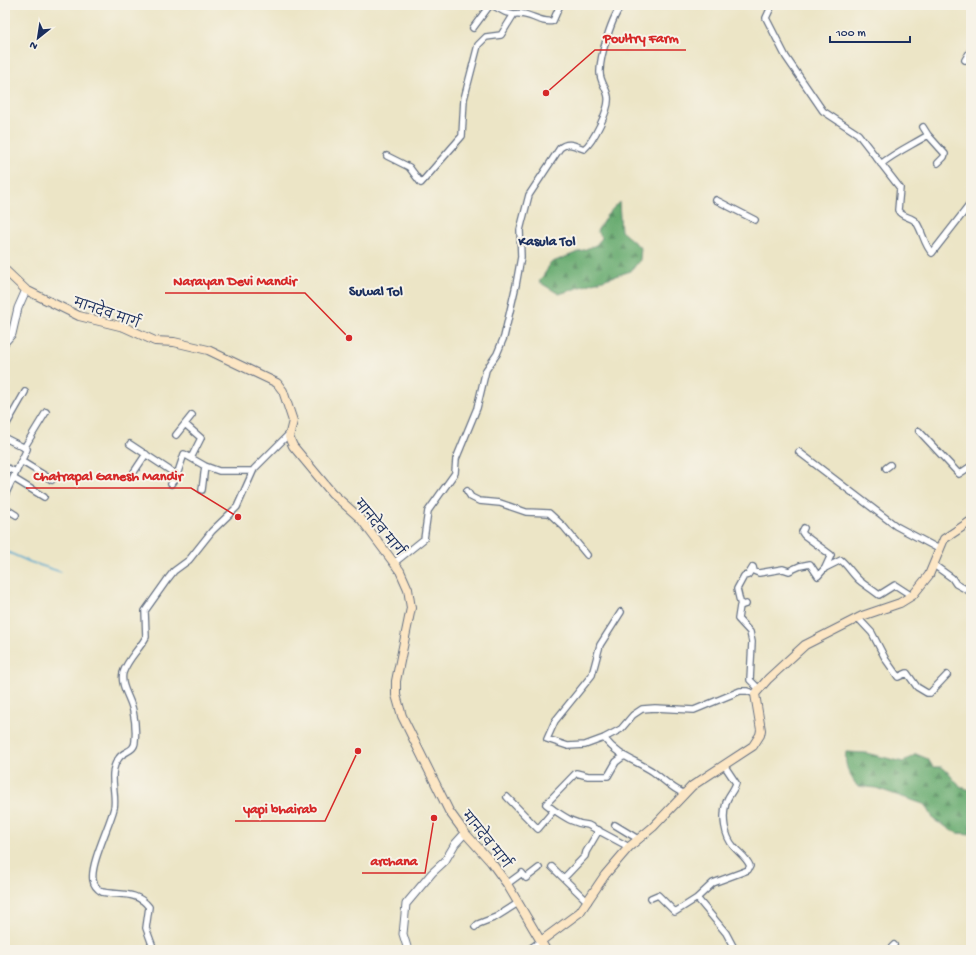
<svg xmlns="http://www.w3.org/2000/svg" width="976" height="955" font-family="'Gochi Hand','Playpen Sans Deva',sans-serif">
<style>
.forest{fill:url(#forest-firs);stroke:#416d67}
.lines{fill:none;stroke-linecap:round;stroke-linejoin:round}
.stream{stroke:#54a7cf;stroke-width:1.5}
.minor-casing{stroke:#646f82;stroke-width:8}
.tertiary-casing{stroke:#646f82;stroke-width:9}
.secondary-casing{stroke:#646f82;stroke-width:10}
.minor{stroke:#fff;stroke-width:5.5}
.tertiary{stroke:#fff;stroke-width:7}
.secondary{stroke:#fce6c4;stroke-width:8}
.labels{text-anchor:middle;stroke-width:4;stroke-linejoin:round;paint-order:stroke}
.street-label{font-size:13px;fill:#1b2f5e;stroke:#f7f3e8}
.neighbourhood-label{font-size:14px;font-weight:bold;fill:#1b2f5e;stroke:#f7f3e8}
.leader{fill:none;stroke:#d62828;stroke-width:1.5}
.callout-dot{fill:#d62828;stroke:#f7f3e8;stroke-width:1.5}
.callout-label{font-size:14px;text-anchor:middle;font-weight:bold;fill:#d62828;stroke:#f7f3e8;stroke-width:4;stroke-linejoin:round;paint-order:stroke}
</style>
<defs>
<pattern id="forest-firs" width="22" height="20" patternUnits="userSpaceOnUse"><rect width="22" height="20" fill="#67ab70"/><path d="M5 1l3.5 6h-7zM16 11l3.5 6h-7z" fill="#548c5f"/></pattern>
</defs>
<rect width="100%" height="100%" fill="#f7f3e8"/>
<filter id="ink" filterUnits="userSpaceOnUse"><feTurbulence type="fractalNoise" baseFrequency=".025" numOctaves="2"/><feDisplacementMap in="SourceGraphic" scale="8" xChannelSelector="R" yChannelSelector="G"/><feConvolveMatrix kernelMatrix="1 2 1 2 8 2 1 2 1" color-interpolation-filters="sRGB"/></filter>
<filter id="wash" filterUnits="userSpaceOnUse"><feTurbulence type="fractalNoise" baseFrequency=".012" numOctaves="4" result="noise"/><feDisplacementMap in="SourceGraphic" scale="16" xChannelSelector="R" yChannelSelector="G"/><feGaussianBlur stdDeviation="0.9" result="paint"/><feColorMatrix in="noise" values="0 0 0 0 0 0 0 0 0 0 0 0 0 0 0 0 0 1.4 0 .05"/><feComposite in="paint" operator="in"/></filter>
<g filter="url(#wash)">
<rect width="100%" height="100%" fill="#ece5c6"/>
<path class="forest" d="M619,202l2,29 20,17 -1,12 -9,11 -72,23 -20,-12 8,-12 3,-7 46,-18 6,-7 -5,-7 10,-16z
M846,752l20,1 37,9 13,-8 12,5 5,8h9c13,10 12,20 29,23v44l-14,-1 -23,-13 -8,-15 -50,-17 -19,-2c-8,-12 -13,-20 -11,-34z"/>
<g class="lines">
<path class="stream" d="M5,551l25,11 31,10"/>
</g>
</g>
<g filter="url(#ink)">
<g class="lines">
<g class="minor-casing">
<path id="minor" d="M492,5l13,7 9,2
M772,5l-6,13 20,39 37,54 35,23 42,54 -2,22c4,8 13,6 18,12 7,10 8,23 16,31l39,-50
M473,28l17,-23
M965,60l6,-10
M928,135l17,19 -1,3 -6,6
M387,156l22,11 12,16 41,-47 2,-37 14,-54 8,-8 15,-2 13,-21c14,-3 26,10 39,7l7,-16
M881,164c15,-12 31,-19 47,-29l-5,-8
M716,200l39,20
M185,424l16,14 -10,20
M5,427l20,-35
M919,431l40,43 12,-8
M176,435l16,-20
M5,438l22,11 -22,46
M130,444l47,31
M24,448l22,-36
M799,452l97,74 43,23
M21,461l31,19
M5,467l11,5
M886,468l4,-3
M134,472l12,-18
M13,478l31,19
M171,484l6,-9 7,-21 21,12 14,5h34
M202,490l3,-24
M467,491l4,6 8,4 21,2 26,9 23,1 15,14 23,28
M5,508l11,7
M804,528l-2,4 2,3 27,20 -6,13 16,-8c8,7 11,14 19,21 6,5 13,9 19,14l16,-10 17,11
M394,563l30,-24 4,-28 27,-38 1,-14 21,-51 9,-38 11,-16 7,-17 12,-52 5,-28 -1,-27 9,-35 31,-47c8,-7 15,-2 24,1 9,-7 26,-40 24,-52 -1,-9 -9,-16 -8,-26 0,-15 12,-55 22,-66
M934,565l18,13 4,6 15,8
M746,604l-6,2 -2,13 12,13 2,10 -2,38 9,9
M741,606l-4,-17 7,-13 4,-1 5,-8 1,4 5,2 24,-4 6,2 11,-5 10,-2 8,12 7,-8
M621,612l-21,33 -8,30 -37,46 -8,18 21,7 17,-1 19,-7 17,-9 12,-14 9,-6 13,-1 39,2 46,-19h7l8,3
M858,618l14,15 14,27 12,17 9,-4 10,14 10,6h3l17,-18
M604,738c15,19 29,21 48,33 11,8 20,18 33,23
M724,765l12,18c-2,8 -8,12 -10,20 -4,13 -2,33 8,44 6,7 12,10 16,19l-2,4 -35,13 -16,15 29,35 9,17
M507,797l31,32 16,-19 -8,-6 30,-31 12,3h20l8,-14 8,-6
M554,810c11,7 20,14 34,15l41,22
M615,825l23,14
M552,867l36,35
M564,878l21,-22 1,-4 13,-22
M507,884l15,-11 4,5 13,-10
M651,898l7,-3 17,17 22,-14
M475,927l3,-3 18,-7 22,-14
M154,950l-8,-22 3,-21c-13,-17 -30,-11 -47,-15 -5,-3 -8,-6 -9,-12 -3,-16 17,-55 21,-72 3,-15 -7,-36 5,-50 4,-7 16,-6 16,-17 1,-9 0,-21 -2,-30 -2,-12 -13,-25 -10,-38 5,-15 16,-23 23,-36l-1,-26 22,-31 7,-9 15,-11 23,-29 25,-24 17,-38 36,-36
M528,950l13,-9
M889,950l5,-5"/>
</g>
<g class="tertiary-casing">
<path id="tertiary" d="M5,342l7,-8 6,-26 8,-18
M408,950l-5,-16 3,-30 26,-31 13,-12 10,-17 10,-11"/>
</g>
<g class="secondary-casing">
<path id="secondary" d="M5,270l21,20 53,26 45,11 31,14 19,1 34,8 69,33 6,8 10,30 -4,16 4,9 39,47 29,26 39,52 8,18 3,19 -15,73v14l6,21 47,95 16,22 26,29 16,22 39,66
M541,941l39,-29 25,-37 24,-28 24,-20 39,-41 61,-40 7,-11 1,-5 -6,-36 13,-15 37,-34 57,-29 38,-13 13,-8 16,-20 15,-36 27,-18"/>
</g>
<use href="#minor" class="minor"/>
<use href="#tertiary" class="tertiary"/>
<use href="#secondary" class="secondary"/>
</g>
</g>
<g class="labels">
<g class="street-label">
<text transform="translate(107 312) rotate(19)" y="5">मानदेव मार्ग</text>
<text transform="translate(380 527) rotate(50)" y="5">मानदेव मार्ग</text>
<text transform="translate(487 839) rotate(51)" y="5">मानदेव मार्ग</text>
</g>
<g class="neighbourhood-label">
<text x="547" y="245">Kasula Tol</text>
<text x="376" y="295">Suwal Tol</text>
</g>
</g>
<path class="leader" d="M546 93L595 50H686M349 338L305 293H165M238 517L191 488H26M358 751L325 821H235M434 818L425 873H362"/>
<g class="callout-dot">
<circle cx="546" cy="93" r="4"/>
<circle cx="349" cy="338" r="4"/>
<circle cx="238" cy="517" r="4"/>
<circle cx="358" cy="751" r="4"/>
<circle cx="434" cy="818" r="4"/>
</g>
<g class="callout-label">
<text x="641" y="42">Poultry Farm</text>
<text x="235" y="285">Narayan Devi Mandir</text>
<text x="108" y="480">Chatrapal Ganesh Mandir</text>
<text x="280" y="813">yapi bhairab</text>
<text x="394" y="865">archana</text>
</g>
<rect width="976" height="955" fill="none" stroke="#f7f3e8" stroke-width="20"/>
<g transform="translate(38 38) rotate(210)" stroke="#f7f3e8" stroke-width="3" paint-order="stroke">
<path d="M0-3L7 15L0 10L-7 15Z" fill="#1b2f5e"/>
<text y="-6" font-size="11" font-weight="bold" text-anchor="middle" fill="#1b2f5e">N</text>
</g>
<path d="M830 36v6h80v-6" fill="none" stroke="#1b2f5e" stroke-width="2"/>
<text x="836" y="36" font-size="12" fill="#1b2f5e" stroke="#f7f3e8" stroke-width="3" paint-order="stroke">100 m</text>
</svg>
